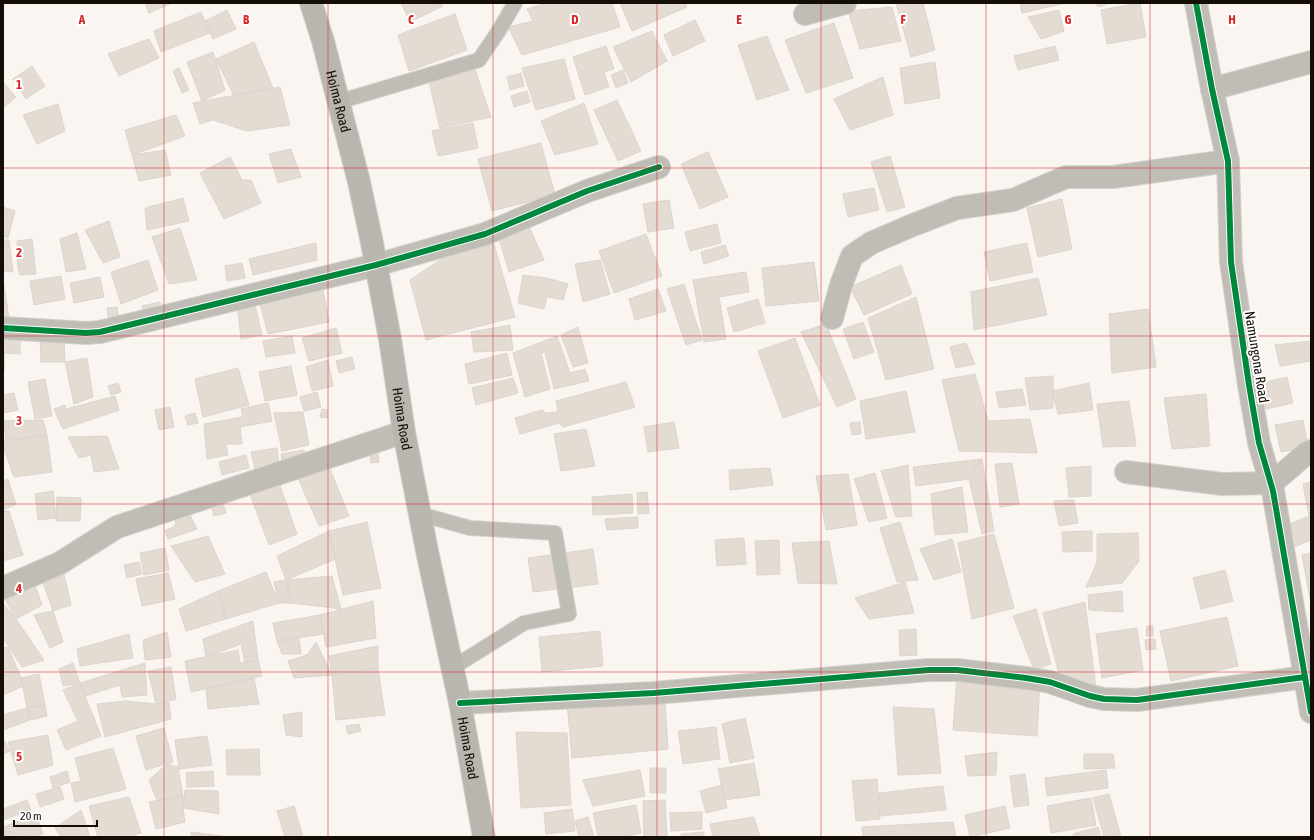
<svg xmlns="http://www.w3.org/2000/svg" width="1314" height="840" font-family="'Asap Condensed',sans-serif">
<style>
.building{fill:#e4dcd3;stroke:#dad5ce}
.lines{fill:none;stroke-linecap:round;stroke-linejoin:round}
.service-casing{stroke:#d4d0cc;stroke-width:16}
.minor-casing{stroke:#d4d0cc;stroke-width:24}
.tertiary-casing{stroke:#d4d0cc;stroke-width:24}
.primary-casing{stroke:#d4d0cc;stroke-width:24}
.service{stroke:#c0bdb7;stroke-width:14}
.minor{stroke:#c0bdb7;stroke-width:22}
.tertiary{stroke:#c0bdb7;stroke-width:22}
.primary{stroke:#b9b5af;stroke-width:22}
.cycleway-casing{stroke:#fff;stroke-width:8}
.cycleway{stroke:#00873e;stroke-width:6}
.grid{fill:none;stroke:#d62828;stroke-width:1;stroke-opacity:0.55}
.labels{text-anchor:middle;stroke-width:4;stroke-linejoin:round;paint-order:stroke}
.street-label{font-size:14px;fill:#140e07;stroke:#fff}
.grid-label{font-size:13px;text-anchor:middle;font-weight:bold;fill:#d62828;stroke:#fff;stroke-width:4;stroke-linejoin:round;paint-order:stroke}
</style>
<rect width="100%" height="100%" fill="#faf5f0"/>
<path class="building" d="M145,3h27l-23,10z
M401,3h40l2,3 -33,16z
M546,3h66l8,24 -98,28 -14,-28 25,-6 -6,-12z
M620,3h65l2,4 -55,24z
M896,3h27l12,47 -24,7z
M1020,3h46l-44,10z
M1096,3h14l-12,4z
M1140,3l6,34 -39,7 -6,-34z
M892,7l9,34 -41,8 -12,-38z
M227,10l9,19 -23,10 -8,-18z
M1059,10l5,21 -23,8 -13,-22z
M201,12l9,21 -49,19 -7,-21z
M455,14l12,36 -58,21 -11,-36z
M695,20l10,21 -32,15 -9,-21z
M834,23l19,55 -47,15 -21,-53z
M652,31l15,30 -36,21 -18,-35z
M767,36l22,54 -32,10 -19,-55z
M149,39l10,19 -40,18 -11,-22z
M254,42l19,46 -39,8 -18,-37z
M606,46l8,23 -10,3 5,15 -24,8 -12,-38z
M1055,46l4,14 -41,10 -4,-14z
M213,52l12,38 -23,11 -15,-39z
M564,59l11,40 -39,11 -14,-42z
M935,62l5,36 -35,6 -5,-36z
M32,66l13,20 -19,13 -13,-20z
M179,68l10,22 -7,3 -9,-22z
M475,70l16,47 -51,11 -11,-46z
M623,70l5,13 -12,5 -5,-13z
M521,73l3,13 -14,4 -3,-13z
M883,77l10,38 -43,15 -16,-31z
M3,82l13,15 -13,11z
M280,87l10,38 -43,6 -34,-11 -13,4 -7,-21z
M527,91l3,11 -16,5 -3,-11z
M617,100l24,51 -23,10 -24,-51z
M584,103l14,41 -43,11 -14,-34z
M58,104l7,27 -28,13 -14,-29z
M176,115l9,21 -53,19 -7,-25z
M473,123l5,25 -40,8 -6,-25z
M541,143l14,52 -63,16 -14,-52z
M291,149l10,28 -23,6 -9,-29z
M165,150l6,25 -32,6 -7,-26z
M708,152l20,45 -28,12 -19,-45z
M890,156l15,51 -18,5 -16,-50z
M230,157l12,23h9l10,23 -37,16 -24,-46z
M874,188l5,22 -31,7 -5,-23z
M183,198l6,23 -42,9 -2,-22z
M1062,199l10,50 -34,8 -11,-49z
M669,200l5,28 -26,4 -5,-28z
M3,207l12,4 -7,27 -5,-2z
M109,221l11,36 -17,6 -18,-33z
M528,224l16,36 -35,12 -11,-37z
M717,224l4,19 -31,8 -5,-19z
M180,228l17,52 -28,4 -17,-47z
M77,233l9,36 -20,3 -6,-33z
M646,234l16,42 -48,17 -15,-42z
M32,239l4,35 -16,1 -2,-7 -1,-27z
M3,240h6l4,32 -10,-1z
M316,243l1,17 -64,15 -4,-16z
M1027,243l6,29 -43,9 -6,-29z
M494,244l21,73 -89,23 -16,-60 36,-24z
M725,245l4,11 -25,8 -3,-12z
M148,260l10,30 -37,14 -10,-32z
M600,260l10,34 -27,8 -8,-38z
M814,262l5,39 -53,5 -4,-38z
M242,263l3,15 -18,3 -2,-15z
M901,265l11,29 -48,21 -14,-28z
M746,272l3,20 -30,5 7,42 -22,3 -11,-62z
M523,275l24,3 21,6 -5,16 -16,-3 -3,12 -26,-6z
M61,276l4,23 -31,6 -4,-24z
M100,277l4,20 -30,6 -4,-20z
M1038,278l9,37 -73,15 -3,-38z
M3,279l6,40h-6z
M322,284l7,38 -61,12 -10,-38z
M684,284l18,56 -16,5 -19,-56z
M658,289l8,22 -31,9 -6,-21z
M916,297l18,72 -48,11 -18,-62z
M758,299l7,24 -31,9 -7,-24z
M254,301l8,34 -21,4 -4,-35z
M160,302l2,12 -17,4 -3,-12z
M117,307l2,13 -10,1 -2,-13z
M1148,309l8,58 -44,6 -3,-59z
M863,322l11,30 -20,7 -11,-30z
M826,324l30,75 -19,8 -36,-75z
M510,325l3,25 -39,2 -3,-20z
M578,327l10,36 -15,4 -12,-32z
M336,328l6,25 -33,8 -7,-23z
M40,336h24l1,26h-24z
M292,336l3,17 -29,4 -3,-16z
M557,336l13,37 15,-4 4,12 -35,8 -9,-37 -4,1 9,36 -25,8 -12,-44z
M3,337l17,1v16l-16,-1v18z
M795,338l25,67 -37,13 -25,-67z
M1311,341v20l-31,5 -5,-21z
M966,343l9,21 -19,4 -6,-21z
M507,353l5,22 -43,9 -4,-20z
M352,357l3,12 -16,4 -3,-12z
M87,358l6,39 -19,7 -9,-42z
M328,360l5,26 -21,5 -6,-24z
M291,366l6,29 -32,6 -6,-29z
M238,368l11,37 -46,12 -8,-38z
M975,374l13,47 42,-2 7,34 -78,-2 -17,-71z
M1053,376v32l-23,2 -5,-32z
M1287,377l6,26 -27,6 -5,-26z
M513,378l5,15 -42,12 -4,-17z
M45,379l7,37 -17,3 -7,-37z
M626,382l9,25 -72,20 -4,-4 -39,11 -5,-16 27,-8 4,3 12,-1 -2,-11z
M118,383l3,9 -10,3 -3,-9z
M1089,383l4,27 -35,4 -6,-23z
M1022,389l4,16 -27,3 -3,-16z
M906,391l9,41 -49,7 -6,-38z
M317,392l4,15 -17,4 -4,-14z
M14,393l4,17 -15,3v-18z
M1206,394l4,52 -38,3 -8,-51z
M115,396l4,14 -56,19 -9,-20 11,-4 1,4z
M1129,401l7,45 -33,1 -6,-43z
M268,403l4,18 -32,6 2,17h-16l2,11 -21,4 -3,-35 39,-7 -2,-8z
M170,407l4,20 -15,3 -4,-20z
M322,409l6,1 -1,8 -7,-1z
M303,412l6,33 -27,6 -8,-38z
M195,413l3,10 -10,2 -3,-9z
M43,420l4,15 -41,6 -2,-20z
M1303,420l5,27 -27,5 -6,-27z
M674,422l5,26 -31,4 -4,-25z
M860,422l1,12 -9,1 -2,-12z
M586,429l9,37 -34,5 -7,-37z
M47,435l5,37 -38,5 -11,-31v-5z
M107,436l12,33 -25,3 -3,-17 -12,3 -11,-21z
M277,448l2,17 -24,4 -4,-17z
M304,450l2,12 -23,3 -2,-11z
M378,454l1,8 -8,1 -1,-8z
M246,455l3,13 -27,7 -3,-13z
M982,459l12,72 -12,3 -13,-55z
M982,459l-13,20 -53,7 -3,-19z
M1012,463l7,41 -19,3 -5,-43z
M328,464l21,52 -30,10 -22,-50z
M908,465l4,51 -16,1 -15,-46z
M1091,466v30l-22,1 -3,-29z
M770,468l3,17 -43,5 -1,-20z
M875,473l12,45 -18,4 -15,-43z
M848,474l9,51 -31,5 -10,-54z
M8,479l8,25 -13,6v-29z
M278,480l19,54 -28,11 -21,-56z
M1311,482v58l-19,8 -9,-21 26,-11 -6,-32z
M962,487l6,45 -33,3 -4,-41z
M53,491l3,27 -18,2 -3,-26z
M647,492l2,21 -11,1 -1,-21z
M632,494l1,19 -40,2 -1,-18z
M221,496l5,17 -12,3 -5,-18z
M57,497l24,1 -1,23h-24z
M1074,500l4,23 -19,3 -5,-25z
M3,511h6l14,44 -20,6z
M190,515l7,14 -29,10 -3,-8 10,-5 1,-7z
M638,517v11l-31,2 -2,-11z
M367,522l14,66 -38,7 -14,-64z
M900,522l18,58 -21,2 -17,-54z
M329,531l7,28 -50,21 -9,-24z
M1092,531v20l-29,1 -1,-20z
M1138,533l1,28 -17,22 -36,4 11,-25v-28z
M994,534l20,74 -42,11 -14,-76z
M208,536l17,38 -30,8 -24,-36z
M744,538l2,26 -29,2 -2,-26z
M952,539l9,33 -27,8 -14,-31z
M779,540l1,34 -23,1 -2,-34z
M829,541l8,43 -39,-1 -6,-40z
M165,548l4,22 -25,5 -4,-22z
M593,549l5,35 -65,8 -5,-34z
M1311,553v46h-1l-8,-44z
M139,562l3,12 -15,4 -3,-13z
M63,570l8,35 -18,6 -11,-31z
M1225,570l8,31 -32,8 -8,-31z
M266,572l13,31 -53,16 -8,-28z
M168,573l7,26 -33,7 -6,-27z
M332,576l9,33 -49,-6 -6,-23z
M286,580l6,23h-13l-5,-21z
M905,582l9,31 -45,6 -14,-21z
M35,585l7,20 -26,14 -13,-24z
M218,591l8,28 -40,12 -7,-22z
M1122,591l1,21 -34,-2 -1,-15z
M373,601l3,37 -50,9 -6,-32z
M1085,602l11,86 -37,-14 -16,-61z
M3,603l13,16 28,41 -22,7 -19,-29z
M1036,609l15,55 -17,6 -21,-54z
M53,611l10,31 -13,6 -16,-33z
M320,615l3,19 -46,7 -4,-18z
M1227,617l11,49 -67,15 -11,-50z
M253,621l5,39 -13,3 -4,-19 -35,13 -3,-18z
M1147,626h6v10h-7z
M1137,628l6,42 -41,8 -6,-44z
M916,629l1,26 -17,1 -1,-26z
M600,631l3,35 -61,6 -3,-35z
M167,632l4,25 -26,3 -2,-20z
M129,634l4,24 -53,8 -3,-17z
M299,638l2,16h-19l-5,-13z
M1155,639l1,10 -10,1 -1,-10z
M316,642l16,33 -38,3 -6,-17 19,-6z
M378,646v22l-46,7 -3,-19z
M8,647l13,31 2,8 -20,9v-47z
M238,650l2,13 18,-3 4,16 -71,16 -6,-31z
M73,663l7,20 -17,3 -4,-17z
M145,663l2,32 -25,2 -2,-12 -35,11 -5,-13z
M171,667l5,32 -20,5 -8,-33z
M378,668l7,47 -49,5 -4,-45z
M39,674l6,31 -18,3 -6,-30z
M957,677l83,5 -3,54 -84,-6z
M254,678l5,26 -51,5 -2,-20z
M80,683l21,53 -35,14 -9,-20 21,-9 -15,-31z
M126,701l30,3 13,-2 2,17 -66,18 -8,-33z
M567,702l98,2 3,45 -96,9z
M45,705l2,11 -17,4 -3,-12z
M893,707l41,2 7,64 -43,2z
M27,708l3,12 -27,10v-15z
M302,712v25l-16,-2 -3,-20z
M745,718l9,40 -24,5 -8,-39z
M359,724l2,7 -13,3 -2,-8z
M716,727l4,32 -37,5 -5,-33z
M164,728l9,34 -27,8 -10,-34z
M516,732l51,1 4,72 -50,3z
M48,735l5,30 -35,10 -10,-33z
M207,736l5,29 -33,4 -4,-29z
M3,739l7,12 -7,3z
M113,748l13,41 -51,13 -4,-19 10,-2 -6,-23z
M259,749l1,26h-33l-1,-25z
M997,752l-1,23 -28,1 -3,-20z
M1084,754h29l2,14 -31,1z
M754,763l6,32 -35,5 -7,-31z
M167,764l11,3 5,29 -26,5 -8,-21z
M650,768h16v25h-16z
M640,770l5,26 -52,10 -10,-26z
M1106,770l2,18 -61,8 -2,-18z
M67,771l3,11 -17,6 -3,-11z
M213,771l1,15 -27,1 -1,-14z
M1025,774l4,31 -15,2 -4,-31z
M877,779l3,40 -24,2 -4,-40z
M721,785l6,23 -21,5 -6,-22z
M943,786l3,24 -65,6 -2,-23z
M60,787l4,12 -24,8 -4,-13z
M185,790l33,1 1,23 -36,-6z
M1109,794l12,43h-17l-11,-39z
M183,796v12l2,14 -29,7 -7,-27z
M129,797l12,36 -14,4h-29l-9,-31z
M1091,798l5,27 -45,8 -4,-27z
M27,800l4,10 -28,10v-11z
M665,800l2,37h-23l-1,-36z
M636,805l5,28 -17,4h-26l-5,-24z
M294,806l9,31h-18l-8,-26z
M1005,806l5,22 -40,9 -5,-22z
M572,809l3,22 -29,3 -2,-21z
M81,810l9,27h-29l-6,-9z
M702,812v17l-31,2 -1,-18z
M36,815l7,19 -14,3h-13l-4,-6 -7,3 -2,-7z
M588,817l6,20h-15l-4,-16z
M754,817l6,20h-47l-3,-13z
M953,822l3,15h-93l-1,-10z
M1098,827l3,10h-27l-1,-3z
M12,831l1,6h-10v-4z
M191,832l37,5h-37z
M704,832v5h-23v-3z"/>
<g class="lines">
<g class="service-casing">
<path id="service" d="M338,102l141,-42 19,-28 17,-29
M420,514l50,14 85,5 14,81 -45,9 -72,45"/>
</g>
<g class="minor-casing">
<path id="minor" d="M805,14l40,-11
M1212,89l99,-27
M832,318l9,-33 11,-29 19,-13 42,-18 44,-17 56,-8 53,-23h47l115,-16
M3,328l83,5 14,-1 276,-67 109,-31 102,-43 72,-24
M1126,472l96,12 50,-1 35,-30 4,-2
M3,588l57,-25 57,-36 287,-95
M460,703l194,-10 275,-23h28l69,8 24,4 40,14 14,3 33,1 168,-23"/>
</g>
<g class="tertiary-casing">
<path id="tertiary" d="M1196,3l16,86 16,72 3,101 18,123 10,58 14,48 38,221"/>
</g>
<g class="primary-casing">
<g id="primary">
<path id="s1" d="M311,3l12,38 36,141 13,61 18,96 14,93 23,119 33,152 24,134"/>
</g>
</g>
<use href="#service" class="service"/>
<use href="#minor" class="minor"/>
<use href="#tertiary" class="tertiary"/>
<use href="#primary" class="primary"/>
<g class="cycleway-casing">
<path id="cycleway" d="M1196,3l16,86 16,72 3,101 18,123 10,58 14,48 38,221
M3,328l83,5 14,-1 276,-67 109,-31 102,-43 72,-24
M460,703l194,-10 275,-23h28l69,8 24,4 40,14 14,3 33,1 168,-23"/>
</g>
<use href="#cycleway" class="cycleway"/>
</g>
<path class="grid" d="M164,3v834M328,3v834M493,3v834M657,3v834M821,3v834M986,3v834M1150,3v834M3,168h1308M3,336h1308M3,504h1308M3,672h1308"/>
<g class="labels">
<g class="street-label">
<text dy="5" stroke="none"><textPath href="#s1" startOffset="102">Hoima Road</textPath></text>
<text transform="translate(1257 357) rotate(81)" y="5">Namungona Road</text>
<text dy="5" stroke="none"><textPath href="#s1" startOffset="426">Hoima Road</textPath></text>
<text dy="5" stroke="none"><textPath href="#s1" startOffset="762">Hoima Road</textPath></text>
</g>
</g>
<g class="grid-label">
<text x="82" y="24">A</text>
<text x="246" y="24">B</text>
<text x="411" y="24">C</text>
<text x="575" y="24">D</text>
<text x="739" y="24">E</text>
<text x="903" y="24">F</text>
<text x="1068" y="24">G</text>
<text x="1232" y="24">H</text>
<text x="19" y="89">1</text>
<text x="19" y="257">2</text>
<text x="19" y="425">3</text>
<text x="19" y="593">4</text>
<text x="19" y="761">5</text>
</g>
<rect width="1314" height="840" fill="none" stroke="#140e07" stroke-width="8"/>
<path d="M14 820v6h83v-6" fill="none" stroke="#140e07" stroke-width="2"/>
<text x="20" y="820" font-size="12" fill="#140e07" stroke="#ffffff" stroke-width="3" paint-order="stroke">20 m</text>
</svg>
